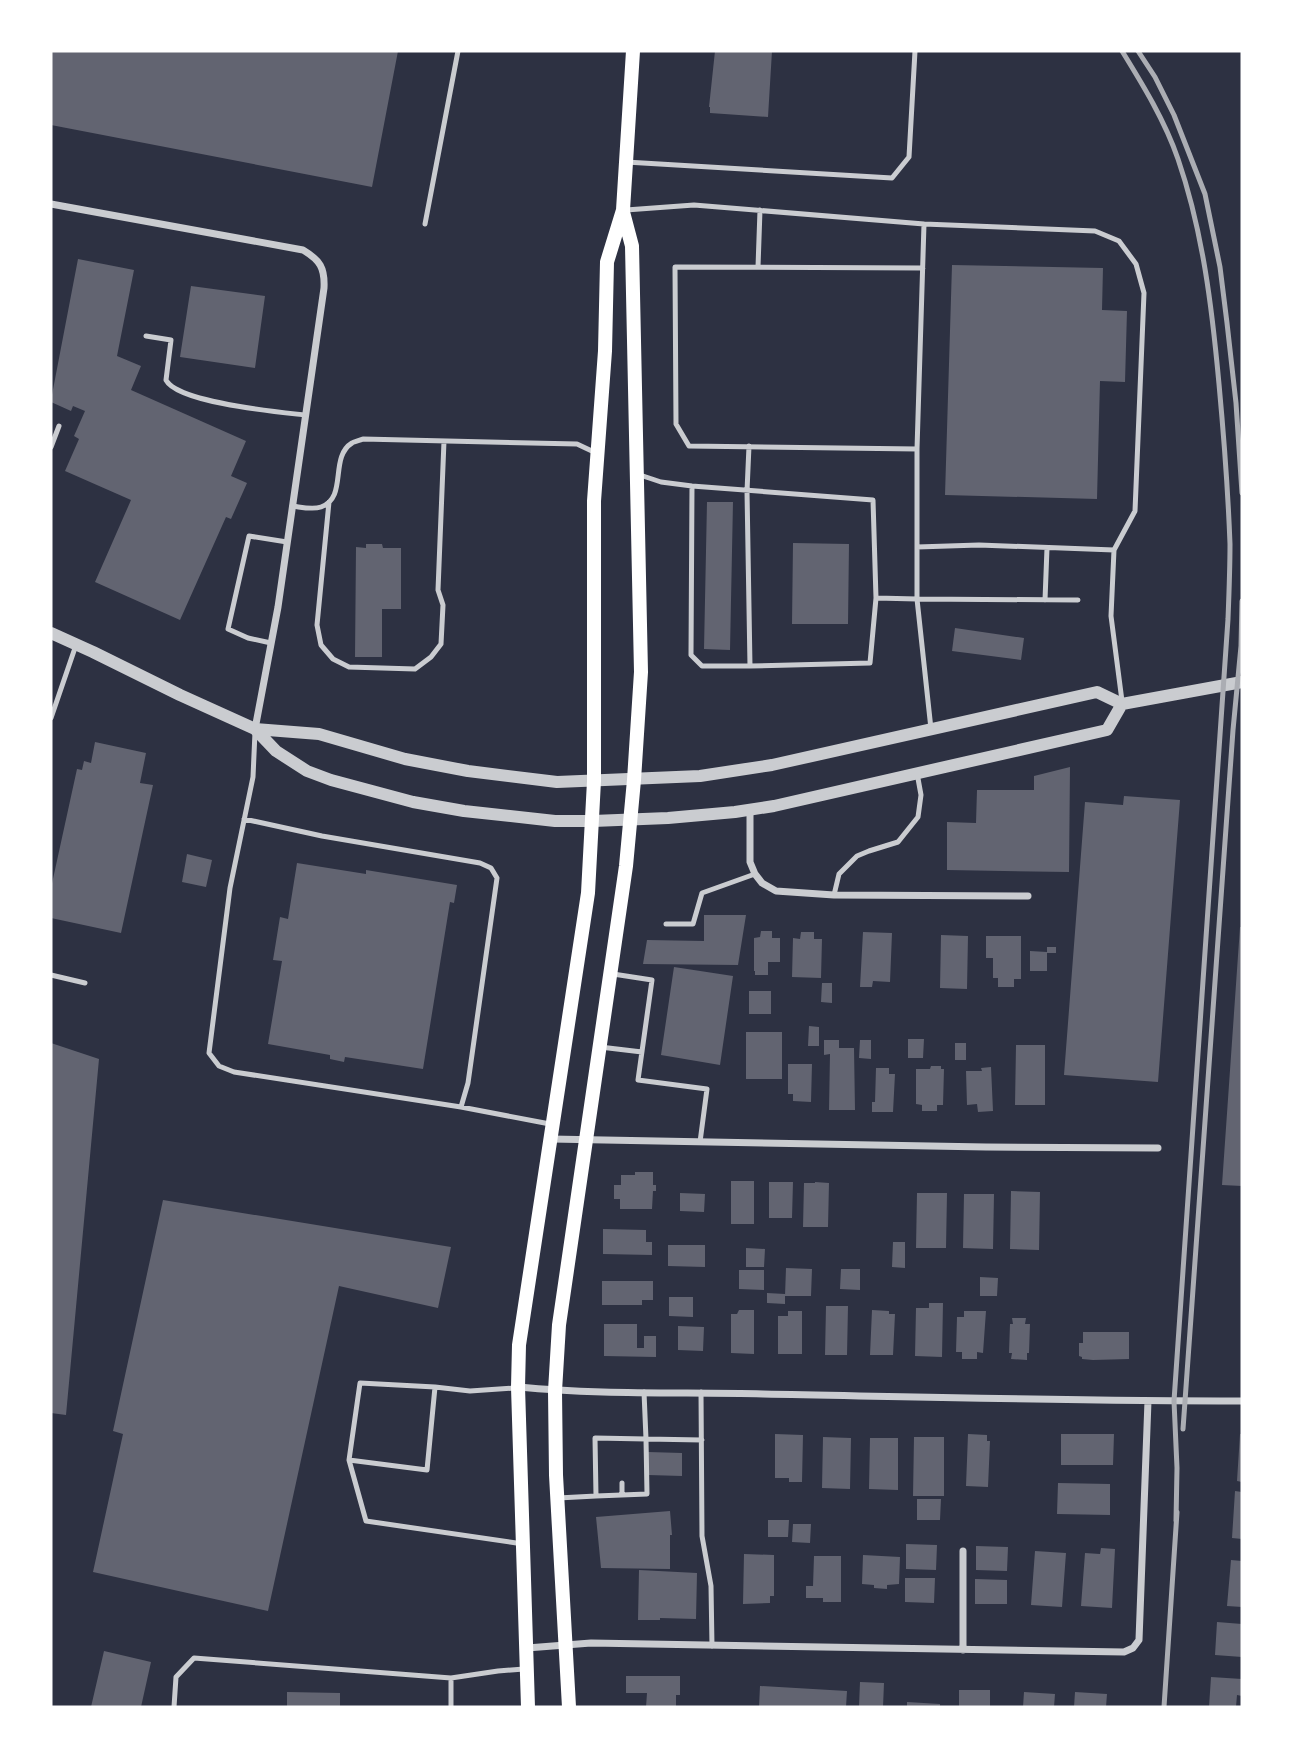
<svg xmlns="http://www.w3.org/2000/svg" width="1293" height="1758" font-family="Figtree,sans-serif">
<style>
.building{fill:#626471}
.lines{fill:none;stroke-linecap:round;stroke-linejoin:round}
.service{stroke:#caccd0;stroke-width:5}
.minor{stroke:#caccd0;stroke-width:7}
.tertiary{stroke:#caccd0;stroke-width:12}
.secondary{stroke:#fff;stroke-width:14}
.rail{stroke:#abadb3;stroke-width:5}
</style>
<rect width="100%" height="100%" fill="#2d3142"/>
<path class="building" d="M51,51h347l-26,136 -321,-62z
M715,51h57l-4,66 -58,-4v-6h-1z
M78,259l56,11 -17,86 24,10 -10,24 115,51 -15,35 16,7 -16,36 -5,-2 -46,103 -85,-38 36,-82 -66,-29 14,-32 -5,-3 11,-25 -12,-5 -2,5 -20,-9v-2z
M952,265l151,3 -1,42 25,1 -2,71 -25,-1 -3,118 -152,-4z
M191,286l74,10 -10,72 -75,-11z
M707,502h26l-3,148 -26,-1z
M793,543l56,1 -1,80h-56z
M366,544h16l1,4h18v61h-19v48h-27l1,-110 10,1z
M955,628l69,10 -3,22 -69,-9z
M95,742l51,11 -6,30 13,2 -32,148 -70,-15v-30l26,-119 5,1 2,-9 7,2z
M1070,767l-1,105 -122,-2v-48l29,1 1,-33h57v-14z
M1124,796l56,4 -22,282 -94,-7 21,-273 38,3z
M187,854l25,6 -6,27 -24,-5z
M297,863l69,11v-4l91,15 -3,18 -4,-1 -27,167 -78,-12 -1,5 -14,-3v-4l-62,-11 14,-83 -9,-1 7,-43 8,2z
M704,915h42l-8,50 -95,-1 4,-24 57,1z
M1240,927h2v259l-20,-1z
M761,931h11v7h8v24h-12v13h-13v-4h-1v-33l6,-1z
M801,932h13v7h8l-1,39 -29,-1 1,-39 7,1z
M863,932l29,1 -2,49 -17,-1 -1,6h-12z
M941,935l27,1 -1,53 -27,-1z
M986,936h35v43h-7v8h-16v-9h-5v-20h-7z
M1047,947h9v6h-9z
M1030,951l17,1v19h-17z
M674,967l59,9 -13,89 -59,-10z
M822,983h10v20l-11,-1z
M749,991h22v23h-22z
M809,1026l10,1v19h-11z
M746,1032h36v47h-36z
M908,1039h16l-1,19h-15z
M824,1040h15v8h15l1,62h-26l1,-56 -6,1z
M860,1040h11v19l-12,-1z
M51,1043l48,16 -33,356 -15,-2z
M955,1043h11v17h-11z
M1016,1045h29v60h-30z
M788,1064h24l-1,38 -18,-1v-7h-5z
M931,1066h10v3h3l-1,36h-6v6h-15v-6l-6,-1v-35h14z
M991,1067l2,44 -15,1 -1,-8 -10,1 -1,-34h16l-1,-3z
M876,1068h13v6h6l-2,38h-21v-10h3z
M635,1172h18v13h3v6h-3l-1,18h-32v-10h-6v-14h7v-10h14z
M731,1181h23v43h-23z
M769,1182h24l-1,36h-23z
M815,1182l14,1 -1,44h-25l1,-44h11z
M1011,1191l29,1 -1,58 -29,-1z
M680,1193l25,1 -1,18 -24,-1z
M917,1193h30l-1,55h-30z
M964,1194h30l-1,55 -30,-1z
M163,1200l288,47 -13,61 -99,-22 -71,325 -175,-39 30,-138 -10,-3z
M603,1229l43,1v12h6v13l-49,-1z
M893,1242h12v26l-13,-1z
M668,1245h37v22l-37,-1z
M746,1248l19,1 -1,18h-18z
M786,1268l26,1 -1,27h-26z
M841,1269h19v21l-20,-1z
M739,1270h25v20l-25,-1z
M980,1277l18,1 -1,18h-17z
M602,1281h51v19h-11v5h-40z
M767,1293l18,1v10l-18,-1z
M669,1297h24v20l-24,-1z
M929,1303h14l-1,54 -27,-1 1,-48h13z
M826,1306h22l-1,49h-22z
M739,1310h15v44l-23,-1v-39h6z
M872,1310l17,1v3h6l-2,41h-23z
M788,1311h14v43h-24v-38h10z
M964,1311h22l-3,42 -6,-1v7h-15v-7h-6l1,-35h7z
M1012,1318h14l-1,6h5l-1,29h-2v7l-16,-1 1,-6h-3l1,-29h3z
M604,1324h33v24h7v-12h12v21l-52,-1z
M678,1326l26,1 -1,24 -25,-1z
M1083,1332h46v27l-36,1 -11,-1v-2l-3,-1v-13h4z
M775,1434l28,1 -1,47h-13v-4h-14z
M968,1434l19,1v6h3l-2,46 -22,-1z
M1061,1434h53l-1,31h-52z
M1240,1434h2v48l-5,-1z
M823,1437l28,1 -1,51 -28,-1z
M914,1437h30v59h-31z
M870,1438h28v52l-29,-1z
M648,1452l34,1v23l-34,-1z
M1058,1483l52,1v31l-53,-1z
M1235,1491l7,1v47l-10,-1z
M917,1499h24l-1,21h-23z
M670,1511l2,24h-2v34l-69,-1 -5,-51z
M768,1520h21l-1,17h-20z
M793,1524h18l-1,19 -18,-1z
M906,1544l31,1 -1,25 -30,-1z
M976,1546l32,1 -1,24 -31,-1z
M1101,1548l14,1 -3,59 -31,-2 4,-53 15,1z
M1035,1551l31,2 -4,54 -31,-2z
M744,1554l30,1v41h-4v7l-27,1z
M863,1555l37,2 -1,27 -12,1v4l-13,-1v-3l-12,-1z
M814,1556h27v46h-18v-4h-17v-12h7z
M1231,1560l11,1v46l-15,-1z
M639,1570l58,3 -1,46 -36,-1v2h-22z
M905,1578h30l-1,25 -29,-1z
M975,1579l32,1v24h-32z
M1217,1622l25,2v33l-27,-2z
M104,1651l47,11 -10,45h-50z
M626,1676h54v19h-4v12h-30l1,-14h-21z
M1211,1677l31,2v17l-5,-1 -1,12h-27z
M860,1682l24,1 -1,24h-24z
M760,1686l87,5 -1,16h-87z
M959,1690h31v17h-31z
M287,1692l53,1v14h-53z
M1024,1692l31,2 -1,13h-31z
M1075,1692l32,2 -1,13h-32z
M907,1702l33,2v3h-33z"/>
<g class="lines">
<path class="service" d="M626,162l266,16 17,-21 6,-106
M626,210l68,-5 230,19 -7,225v150l161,1
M425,224l33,-173
M924,224l171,7 24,10 17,23 8,29 -9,218 -21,39
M758,267l2,-57
M146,336l25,4 -5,40c12,23 113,32 139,35
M749,446l-2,45 3,175 120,-3 6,-65
M51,447l8,-21
M917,449l-228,-3 -13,-22 -1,-157 248,1
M640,475l21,7 31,4 181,14 3,98 41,1 14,130
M692,486l-1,169 11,11h48
M329,502l-12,123 4,20 12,14 16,8 66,2 16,-12 10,-13 2,-39 -5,-15 6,-149
M292,506c9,1 20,4 29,1 27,-9 8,-50 31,-64 1,-1 9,-3 11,-4l214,5 17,8
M917,547l62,-2 135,5 -3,66 11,85
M1045,600l2,-52
M271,643l-23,-5 -20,-9 21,-93 38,6
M51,718l25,-73
M244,819l78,17 158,27 11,5 6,10 -29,205 -7,24 -227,-35 -15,-6 -10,-13 21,-165 23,-111 2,-45
M834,895l5,-21 18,-18 12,-5 29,-9 20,-25 3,-22 -4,-22
M666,924h27l9,-31 53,-19
M613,974l39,6 -14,100 69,9 -7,53
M51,975l34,8
M600,1047l42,5
M461,1107l89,17
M515,1388l-45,3 -35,-4 -75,-4 -11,77 17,61 157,23
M644,1392l2,47 56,1
M701,1392l1,144 9,50 1,60
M349,1460l78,10 8,-83
M622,1483v12
M558,1498l38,-2 -1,-58 51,1 1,55 -51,2
M174,1707l2,-30 18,-19 257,20
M451,1707v-29l47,-7 26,-2"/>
<path class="minor" d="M51,204l252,46c17,10 22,18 21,38l-46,319 -23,122
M750,809v53l5,12 7,9 14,8 58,4 194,1
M551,1139l435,8 172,1
M519,1387c81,8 163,5 244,7 160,3 320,7 479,7
M527,1648l64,-5 533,9 9,-4 6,-8 9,-239
M963,1650v-99"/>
<path class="tertiary" d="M51,633l42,19 87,43 75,34 64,5 86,25 63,12 89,11 143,-6 72,-11 325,-73 25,12 120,-22
M255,729l21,22 31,20 24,9 82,22 51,9 91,10h38l75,-3 67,-6 39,-6 333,-76 15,-26"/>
<path class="secondary" d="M528,1707l-10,-320 1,-42 69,-452 6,-112v-280l11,-150 2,-89 16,-52 10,-159
M569,1707l-13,-232 -1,-84 4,-66 67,-459 8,-86 7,-108 -9,-426 -9,-34"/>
<path class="rail" d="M1122,51c21,34 43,70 56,108 25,73 34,149 41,225 5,54 9,107 11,160 0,25 -1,50 -2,75l-54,782 3,67 -1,53
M1138,51l17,26 19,38 31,79 15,73 7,56 9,80 6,90
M1183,1429l50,-699 8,-84 1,-45
M1164,1707l13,-195"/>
</g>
<rect width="1293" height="1758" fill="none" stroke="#ffffff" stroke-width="105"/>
</svg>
